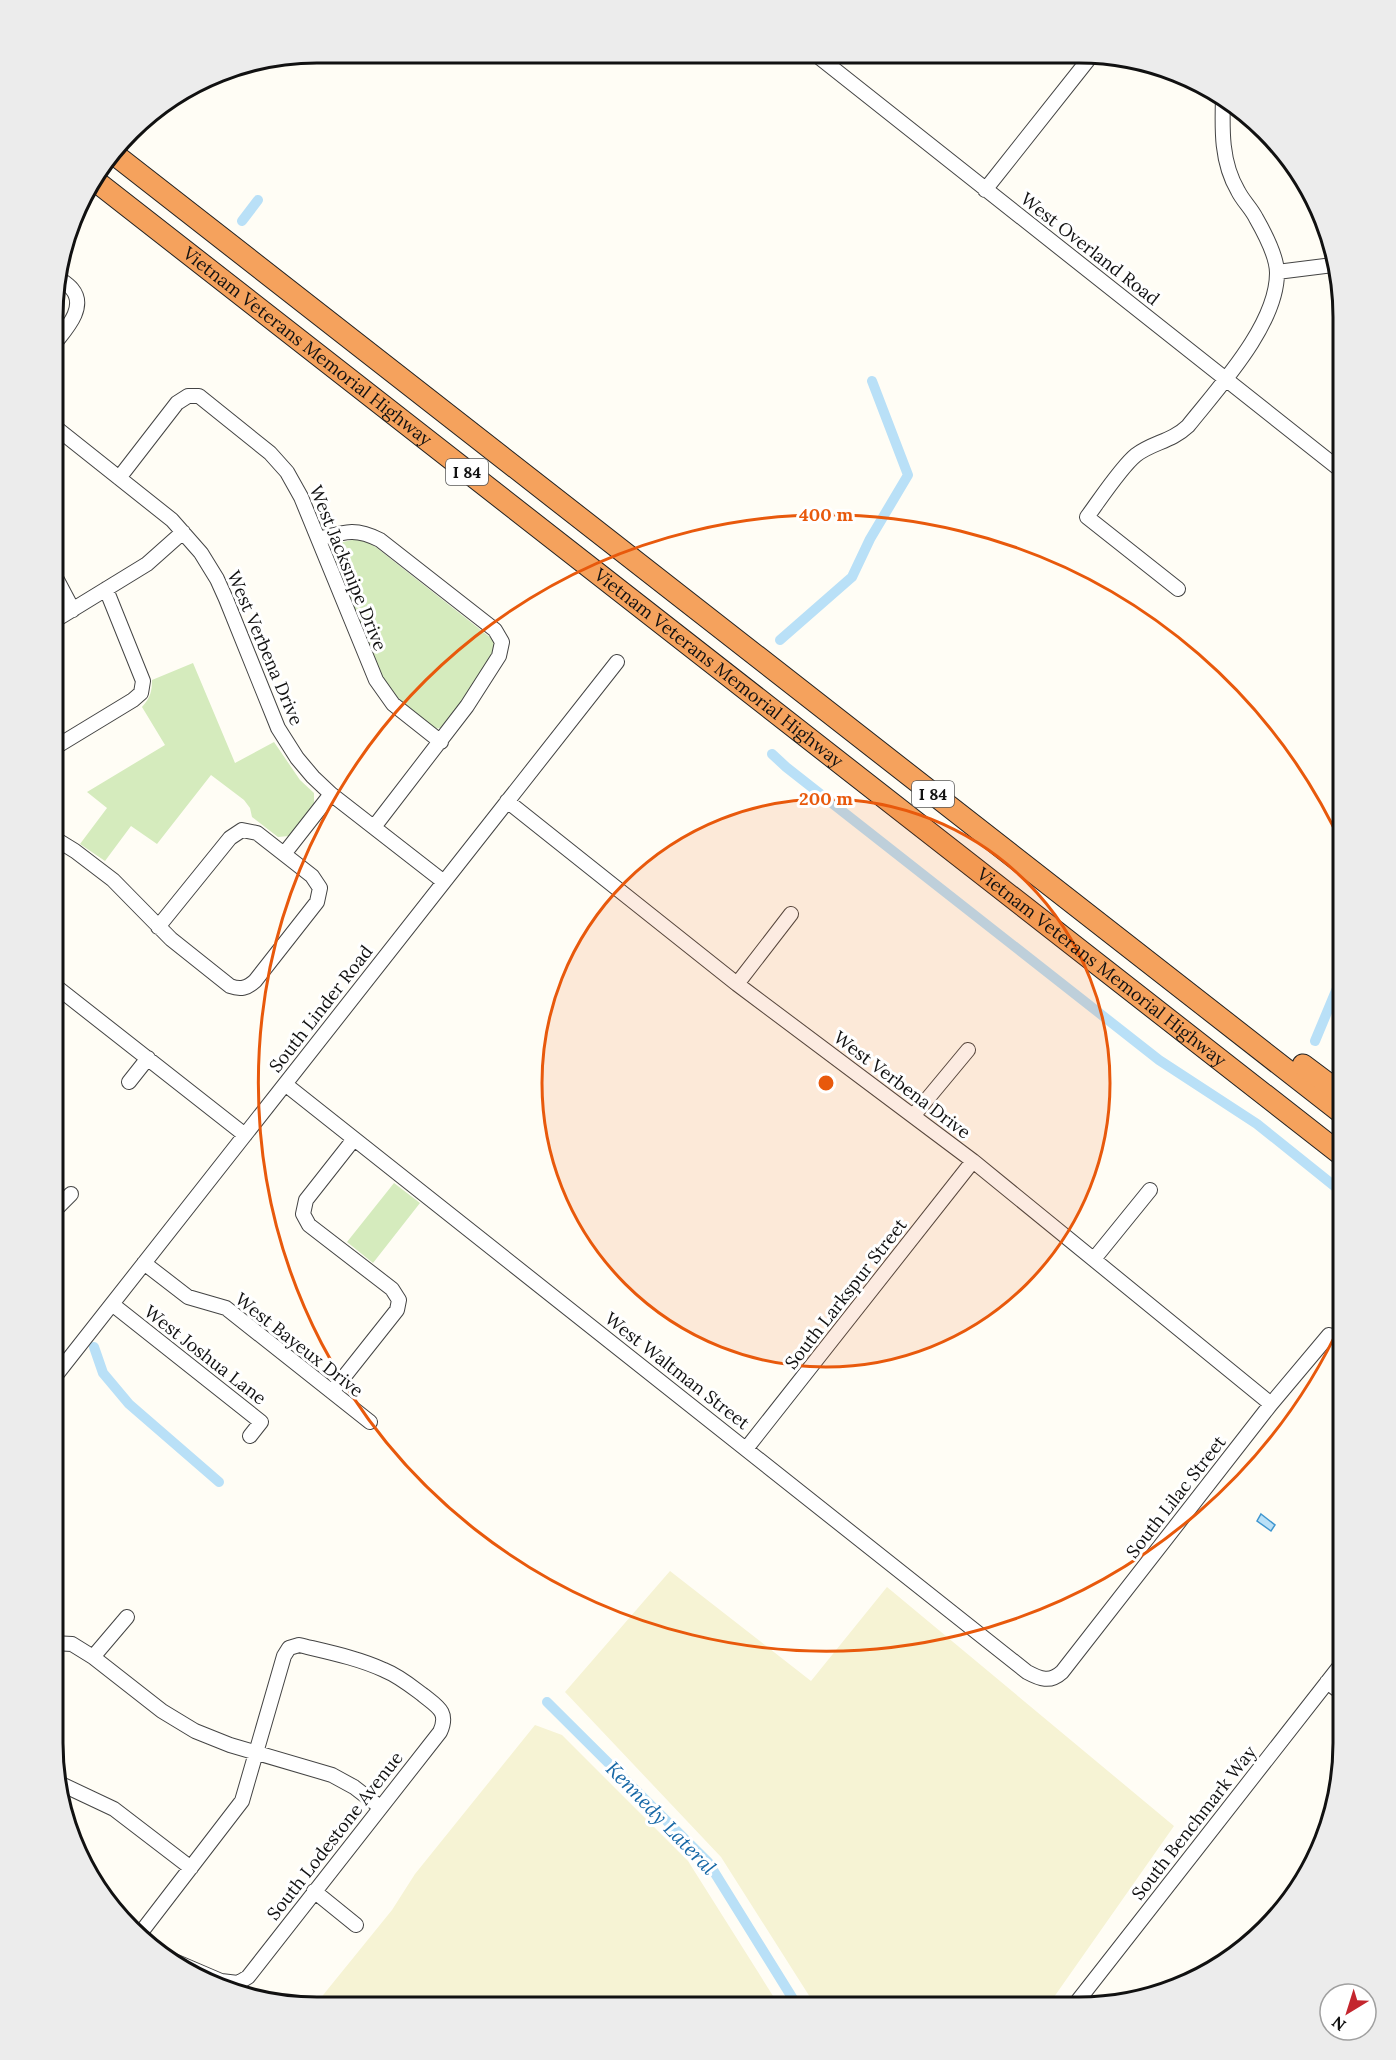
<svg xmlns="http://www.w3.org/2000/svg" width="1396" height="2060" font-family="Lora,serif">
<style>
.farmland{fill:#f6f3d4}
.green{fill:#d5ebbd}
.water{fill:#b9e0f7;stroke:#3f96cf;stroke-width:1.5}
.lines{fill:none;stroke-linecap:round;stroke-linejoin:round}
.canal{stroke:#b9e0f7;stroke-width:10}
.minor-casing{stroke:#444;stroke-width:16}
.highway-casing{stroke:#222;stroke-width:23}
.minor{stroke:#fff;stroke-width:14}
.highway{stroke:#f5a25d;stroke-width:21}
.ring{fill:none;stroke:#e8590c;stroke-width:3}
.labels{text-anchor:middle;stroke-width:6;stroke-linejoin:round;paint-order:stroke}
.shield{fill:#fff;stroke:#585858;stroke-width:1.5}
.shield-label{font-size:16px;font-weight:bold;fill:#111}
.street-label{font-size:18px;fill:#111;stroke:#fff}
.water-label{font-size:20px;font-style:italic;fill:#1768a6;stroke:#fff}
.rim{fill:none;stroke:#111;stroke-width:3}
.centre{fill:#e8590c;stroke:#fff;stroke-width:3}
.ring-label{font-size:18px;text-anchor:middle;font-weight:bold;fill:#e8590c;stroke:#fff;stroke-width:6;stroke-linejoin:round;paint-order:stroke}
</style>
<rect width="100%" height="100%" fill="#fffdf5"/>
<path class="farmland" d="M670,1571l141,110 76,-94 287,239 -127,181h-229l-3,-2 -94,-148 -156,-165z
M535,1725l27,10 126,126 92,146 -465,-2 77,-95 23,-36z"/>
<path class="green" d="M356,539l13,4 8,5 119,94 -1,11 -50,74 -11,2c-21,-17 -40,-31 -53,-54l-48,-119v-4l6,-9z
M193,663l42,100 39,-21 26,38 14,13v10l-25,33 -11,1 -26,-20 -2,-9 -6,-8 -33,-25 -54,69 -26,-18 -26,35 -25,-17 27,-36 -20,-16 78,-47 -23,-38c8,-9 10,-15 10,-27z
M394,1183l26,20 -47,60 -26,-21z"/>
<path class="water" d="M1261,1514l14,11 -4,6 -14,-10z"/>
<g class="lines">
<path class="canal" d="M242,221l16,-21
M780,640l72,-63 18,-38 38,-64 -36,-94
M772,754l14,13 373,293 98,64 86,69
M1315,1041l28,-67
M94,1347l9,26 26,31 90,78
M547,1702l161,160 90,145"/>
<g class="minor-casing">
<path id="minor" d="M815,54l528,418
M985,190l107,-135
M1277,272l56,-7
M55,343c11,-14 32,-36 17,-54 -4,-5 -11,-9 -15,-12
M55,427l117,93 29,33 16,26 9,20 52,129 19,30 16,19 18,17 113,88
M119,478l58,-75 11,-7h11l71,57 17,19 14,25 75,183 17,24 48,38
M319,539c25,-7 36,-12 61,1l115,90 7,12 -3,14 -32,50 -93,121
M55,576l18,34
M1178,589l-91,-72c12,-16 34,-50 49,-62 17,-13 35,-13 52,-29 31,-39 89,-101 89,-153 0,-16 -13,-41 -21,-55 -5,-10 -13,-17 -18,-27 -17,-29 -16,-61 -15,-94
M54,621l93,-57 36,-32
M54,748l79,-48 8,-7 2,-12 -37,-92
M507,801l230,183 236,177 298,243
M54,838l21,13 38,29 58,59 59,47c11,4 17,2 25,-5l62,-79 3,-14 -8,-12 -55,-43 -15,-3 -12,8 -72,89
M284,854l47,-60
M737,984l54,-70
M54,985l191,150
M129,1082l19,-24
M285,1084l742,588c13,7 23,11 35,0l209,-268 58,-69
M914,1115l54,-65
M53,1212l18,-18
M1094,1259l56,-69
M144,1263l44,34 38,11 144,114
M112,1304l149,118 -11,14
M53,1379l564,-717
M332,1392l65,-82 2,-10 -7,-11 -83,-64 -6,-11 3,-14 48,-61
M746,1449l227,-288
M53,1643l19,1 21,13 69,54 33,20 35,14 102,30 22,12 26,20
M93,1657l34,-40
M1327,1682l16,12
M61,1784l53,25 77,59
M314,1891l42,34
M139,1935l103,-134 42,-145 5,-8 10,-3c29,7 59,13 85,25 15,6 27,16 39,25 15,12 26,17 17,37l-192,245 -10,6 -17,-2 -63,-27
M1073,2007l270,-345"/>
</g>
<g class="highway-casing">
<g id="highway">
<path d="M114,154l1229,960"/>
<path id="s1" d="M93,179l1250,977"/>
<path d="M1303,1065l40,30"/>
</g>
</g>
<use href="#minor" class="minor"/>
<use href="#highway" class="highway"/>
</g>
<circle cx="826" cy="1083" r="284" fill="#e8590c" fill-opacity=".12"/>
<g class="ring">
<circle cx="826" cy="1083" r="284"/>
<path d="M1343 1319A568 568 0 1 1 1343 847"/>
</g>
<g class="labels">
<g class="shield">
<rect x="446" y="459" width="42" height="26" rx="4.5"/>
<rect x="912" y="781" width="42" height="26" rx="4.5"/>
</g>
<g class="shield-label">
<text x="467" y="478">I 84</text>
<text x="933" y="800">I 84</text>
</g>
<g class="street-label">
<text transform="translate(1090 249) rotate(38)" y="6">West Overland Road</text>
<text dy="6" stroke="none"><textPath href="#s1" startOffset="272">Vietnam Veterans Memorial Highway</textPath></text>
<text transform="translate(348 568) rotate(68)" y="6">West Jacksnipe Drive</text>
<text transform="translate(265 648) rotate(67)" y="6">West Verbena Drive</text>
<text dy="6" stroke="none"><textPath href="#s1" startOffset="794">Vietnam Veterans Memorial Highway</textPath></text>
<text dy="6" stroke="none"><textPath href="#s1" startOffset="1280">Vietnam Veterans Memorial Highway</textPath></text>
<text transform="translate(321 1009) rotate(-52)" y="6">South Linder Road</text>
<text transform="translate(902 1085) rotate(37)" y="6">West Verbena Drive</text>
<text transform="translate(846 1294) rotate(-52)" y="6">South Larkspur Street</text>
<text transform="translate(299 1345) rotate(38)" y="6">West Bayeux Drive</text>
<text transform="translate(205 1355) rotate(38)" y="6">West Joshua Lane</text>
<text transform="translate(677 1371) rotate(38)" y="6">West Waltman Street</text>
<text transform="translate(1176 1497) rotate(-52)" y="6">South Lilac Street</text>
<text transform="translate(1194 1823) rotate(-52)" y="6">South Benchmark Way</text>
<text transform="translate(335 1836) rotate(-52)" y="6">South Lodestone Avenue</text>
</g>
<g class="water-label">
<text transform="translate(661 1818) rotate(46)" y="7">Kennedy Lateral</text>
</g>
</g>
<path d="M0 0H1396V2060H0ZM317 63H1079A254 254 0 0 1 1333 317V1743A254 254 0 0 1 1079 1997H317A254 254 0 0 1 63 1743V317A254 254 0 0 1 317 63Z" fill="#ececec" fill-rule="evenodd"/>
<path class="rim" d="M317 63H1079A254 254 0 0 1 1333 317V1743A254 254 0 0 1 1079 1997H317A254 254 0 0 1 63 1743V317A254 254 0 0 1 317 63Z"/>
<circle cx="826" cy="1083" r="9" class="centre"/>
<g class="ring-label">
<text x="826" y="521">400 m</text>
<text x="826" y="805">200 m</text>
</g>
<g transform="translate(1348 2012) rotate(218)"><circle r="28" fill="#ffffff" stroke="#a0a0a0" stroke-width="1.5"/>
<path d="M0-4.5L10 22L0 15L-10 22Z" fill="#c4262e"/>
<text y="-9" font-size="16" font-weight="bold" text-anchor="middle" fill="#111111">N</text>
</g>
</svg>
